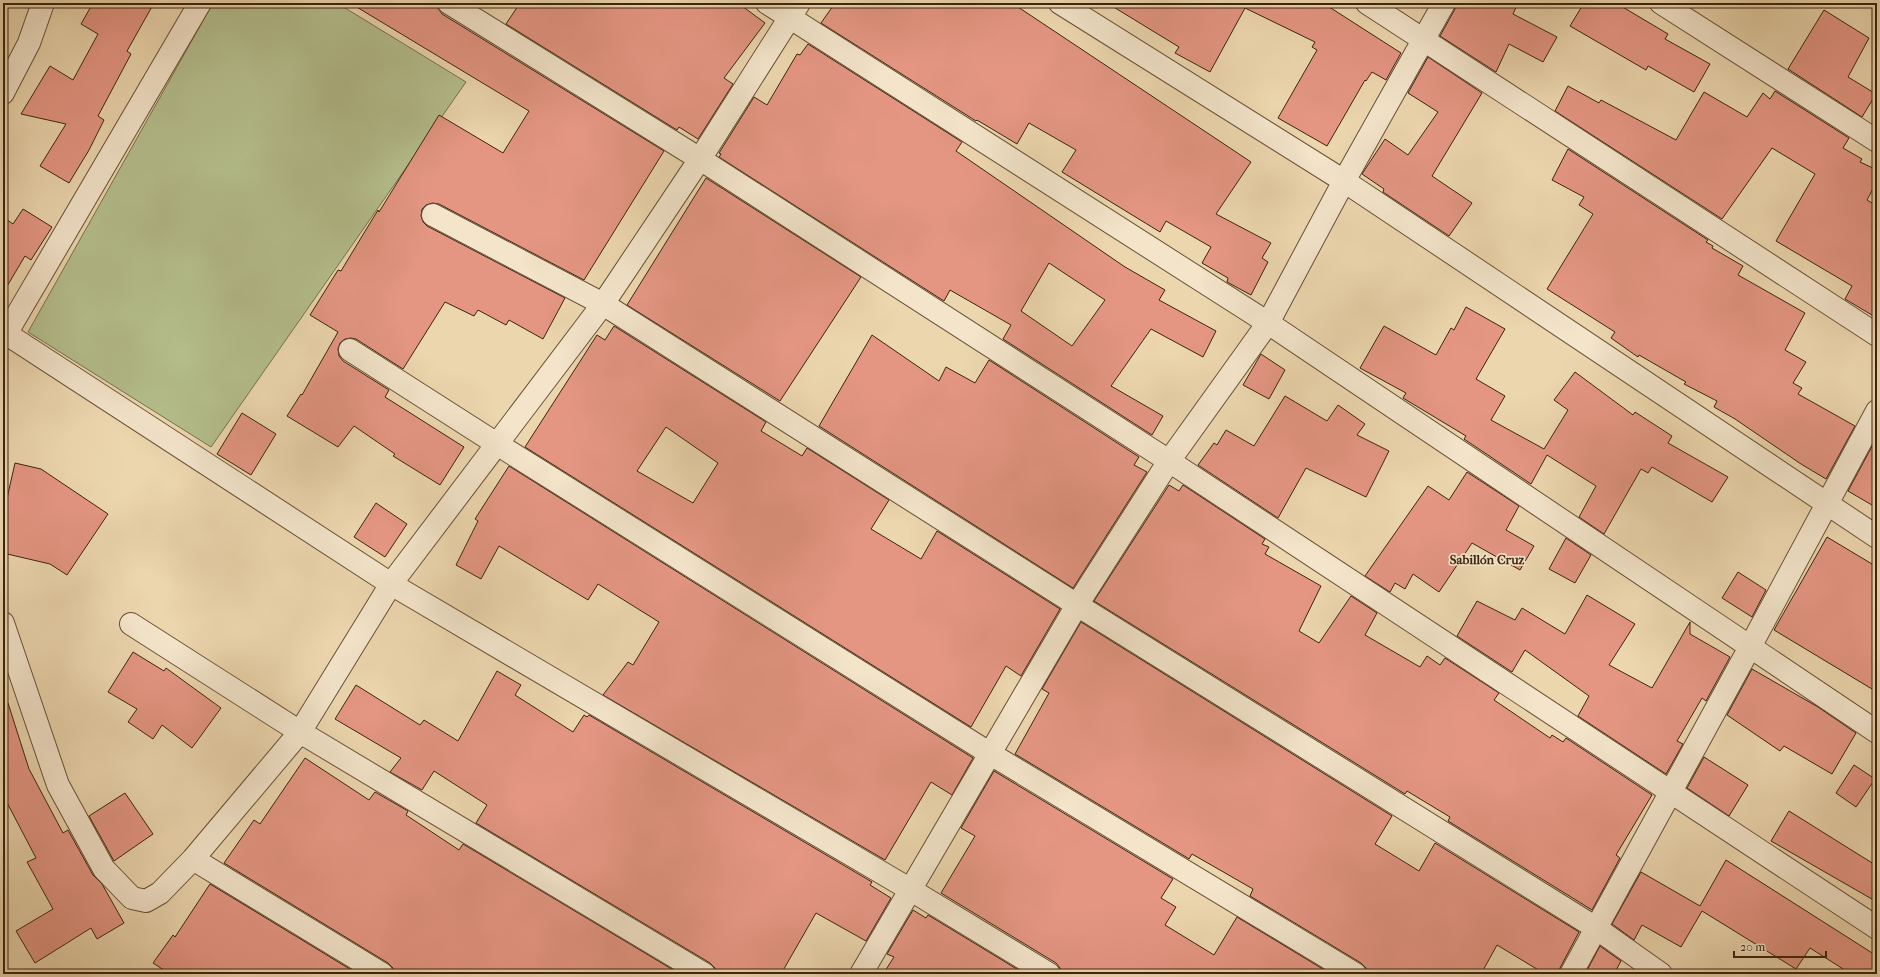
<svg xmlns="http://www.w3.org/2000/svg" width="1880" height="977" font-family="'IM FELL French Canon',serif">
<style>
.green{fill:#b4be8c;stroke:#78714e}
.building{fill:#e49683;stroke:#3c240f;fill-rule:evenodd}
.lines{fill:none;stroke-linecap:round;stroke-linejoin:round}
.minor-casing{stroke:#685037;stroke-width:24}
.minor{stroke:#f3e4ca;stroke-width:22}
.labels{text-anchor:middle;stroke-width:3.5;stroke-linejoin:round;paint-order:stroke}
.neighbourhood-label{font-size:13px;font-weight:bold;fill:#3c240f;stroke:#f3e4ca}
</style>
<rect width="100%" height="100%" fill="#ecd6ae"/>
<filter id="stains"><feTurbulence type="fractalNoise" baseFrequency=".005" numOctaves="4"/><feColorMatrix values="0 0 0 0 .2 0 0 0 0 .09 0 0 0 0 .02 0 0 0 .5 -.17"/></filter>
<radialGradient id="worn" r=".72"><stop offset=".6" stop-color="#630" stop-opacity="0"/><stop offset="1" stop-color="#630" stop-opacity=".3"/></radialGradient>
<path class="green" d="M213,3h124l129,79 -255,365 -183,-115z"/>
<path class="building" d="M93,3h61l-27,48 4,3 -33,62 6,4 -15,30 -20,33 -29,-17 26,-42 -45,-10 29,-48 23,14 25,-46 -17,-10z
M350,3h80l8,5 4,6 222,137 -80,129 -145,-76 -7,-1 -6,2 -4,4 -1,7 2,6 4,4 138,72 -22,41 -34,-19 -3,5 -28,-15 -4,6 -29,-14 -42,67 -47,-30 -5,-1 -6,1 -5,4 -2,6 1,7 4,5 46,29 -4,7 79,50 -24,38 -47,-29 2,-2 -41,-28 -16,21 -51,-31 14,-22 1,1 36,-63 -28,-17 28,-45 3,1 37,-61 1,2 60,-97 64,38 26,-42z
M520,3h218l27,20 -41,55 9,6 -35,55 -19,-12 -2,3 -171,-106z
M835,3h177l239,159 -35,52 55,29 -9,15 6,4 -17,33 -24,-13 1,-4 -26,-15 9,-16 -45,-26 -6,11 -98,-60 14,-22 -47,-27 -12,21 -40,-24 -1,1 -155,-98z
M1107,3h216l78,50 -15,27 -14,-8 -6,9 -1,-1 -38,66 -49,-28 39,-68 -5,-3 3,-5 -70,-34 -35,64 -35,-19 4,-6z
M1456,3h62l-5,11 44,23 -14,25 -34,-18 -13,28 -56,-36 15,-27z
M1584,3h32l52,31 -3,5 45,25 -16,28 -46,-26 -2,4 -76,-44z
M1824,10l45,28 -21,39 28,17 -14,23 -74,-48z
M808,44l154,98 -6,9 169,116 40,23 -6,10 57,31 -13,26 -52,-28 -40,57 52,30 -11,19 -149,-96 8,-14 -61,-35 -6,11 -225,-144 2,-3 -2,-1 35,-56 13,8 30,-51 3,1zM1049,263l56,37 -33,46 -51,-35z
M1428,57l54,36 -50,83 40,27 -23,33 -66,-44 1,-3 -22,-15 23,-35 23,16 30,-43 -30,-19z
M1568,86l31,17 2,-3 75,40 28,-48 43,25 16,-24 7,6 5,-8 74,47 -6,10 19,11 -2,3 17,8v11l-10,19 10,6v112l-32,-19 7,-13 -76,-45 39,-67 -43,-26 -50,71 -167,-108z
M1568,149l140,91 -2,2 7,4 -1,2 31,18 -5,9 67,38 -20,37 21,12 -13,21 9,5 -4,6 57,32 -29,53 -25,-15 -66,-45 -21,-12 3,-6 -33,-17 2,-2 -47,-27 -1,2 -27,-19 4,-6 -68,-43 46,-75 -14,-9 5,-8 -32,-17z
M706,178l155,99 -81,124 -153,-96z
M23,209l29,18 -21,33 -6,-4 -22,37v-76l10,7z
M1466,307l39,22 -29,50 29,17 -14,24 53,29 24,-39 -14,-10 21,-28 58,43 2,-3 37,24 -4,7 60,34 -16,25 -60,-35 -4,6 -7,-4 -37,65 -25,-17 17,-31 -49,-31 -16,29 -67,-45 2,-3 -63,-38 3,-5 -46,-25 24,-42 52,29 15,-27 3,2z
M614,326l152,96 -5,9 41,25 5,-8 82,52 -18,29 50,30 16,-28 123,78 -39,67 -15,-10 -35,61 -446,-280 72,-112 8,5zM666,427l52,36 -25,40 -56,-32z
M872,335l67,46 7,-14 29,16 14,-23 150,97 -5,8 13,7 -74,116 -254,-162z
M1261,354l24,16 -16,29 -26,-14z
M1285,396l42,25 11,-16 27,19 -8,11 32,16 -23,46 -60,-29 -28,50 -80,-53 16,-22 3,2 9,-15 28,16z
M242,413l34,21 -25,41 -34,-21z
M1876,439h1v69l-29,-17z
M15,463l26,6 67,45 -41,61 -17,-11 -47,-11v-37z
M509,466l464,292 -21,37 -21,-13 -46,78 -282,-165 25,-33 5,3 26,-43 -61,-38 -10,16 -89,-54 -18,33 -25,-14 22,-44 -3,-2z
M1467,472l52,34 -13,24 28,16 -14,24 -48,-27 -33,49 -26,-18 -8,15 -10,-6 -5,9 -25,-16 63,-90 21,14z
M1169,485l10,6 4,-6 82,54 -3,5 7,3 -4,7 56,32 -22,45 20,12 32,-47 26,17 -12,22 55,32 7,-11 13,9 5,-7 54,35 -5,7 56,38 2,-3 11,7 3,-4 86,57 -36,60 4,3 -28,52 -144,-89 2,-4 -43,-26 -2,3 -311,-193z
M376,503l31,21 -22,33 -31,-20z
M1827,537l50,30v125l-103,-62z
M1566,538l25,17 -16,28 -26,-14z
M1738,572l28,18 -14,27 -30,-19z
M1587,595l48,29 -26,41 43,23 38,-66v12l40,23 -24,44 -4,-3 -25,43 6,3 -17,30 -88,-58 11,-20 -64,-46 -13,22 -55,-36 20,-35 38,19 7,-12 43,26z
M1081,622l311,194 -17,28 44,27 16,-28 144,89 -19,36 -1,6h-14l-48,-29 -16,29h-114l-1,-6 -5,-5 -111,-67 3,-7 -61,-35 -3,5 -3,-2 -171,-103 34,-61 -7,-4z
M133,652l31,19 2,-3 55,40 -29,40 -30,-23 -9,14 -25,-17 9,-13 -29,-17z
M1752,669l66,38 38,26 -24,41 -48,-28 -4,5 -53,-36z
M497,671l24,14 -6,10 58,37 11,-17 3,2 2,-2 283,167 -2,3 21,13 -25,43 -50,-28 -35,61h-65l-1,-6 -5,-5 -234,-140 11,-18 -53,-34 -12,19 -32,-18 11,-14 -66,-39 21,-34 64,40 4,-5 34,21z
M8,703l21,66 34,64 5,-3 25,45 9,9 22,39 -27,16 -6,-11 -56,35 -19,-32 37,-22 -26,-47 9,-4 -33,-63v-91z
M1704,757l44,28 -19,31 -42,-28z
M305,758l64,42 6,-8 33,19 -2,4 53,35 4,-6 217,130h-286l-1,-6 -5,-5 -164,-100 30,-43 6,4z
M1854,765l21,14 -19,28 -20,-14z
M994,771l179,108 -12,19 15,9 -11,18 49,30 23,-38 94,57h-270l-1,-6 -4,-5 -115,-70 34,-57 -14,-8z
M125,793l28,41 -39,27 -25,-45z
M1789,811l88,55v36l-106,-61z
M1726,860l151,96v18h-26l-41,-26 -14,21 -94,-58 -21,36 -39,-22 -8,15 -22,-16 29,-52 59,34z
M210,884l148,90h-188l-17,-11 20,-28 2,2z
M913,910l13,8 2,-3 97,59h-142l11,-17 -7,-3z
M1600,946l21,15 -7,13h-29z"/>
<g class="lines">
<g class="minor-casing">
<path id="minor" d="M449,3l251,156 469,302 708,467
M767,3l501,320 609,409
M1060,3l284,178 533,356
M1367,3l510,332
M1661,3l216,138
M3,93l26,-50 14,-40
M433,215l170,89 474,301 519,323 65,46
M5,333l386,251 520,306 138,84
M3,339l197,-336
M350,350l147,94 492,309 366,221
M3,623l55,162 46,84 28,29 14,3 14,-8 33,-34 107,-127 91,-148 212,-280 97,-145 99,-156
M131,624l169,108 404,242
M193,859l189,115
M861,974l216,-369 92,-144 99,-138 76,-142 100,-178
M1571,974l179,-327 127,-236"/>
</g>
<use href="#minor" class="minor"/>
</g>
<g class="labels">
<g class="neighbourhood-label">
<text x="1487" y="564">Sabillón Cruz</text>
</g>
</g>
<rect width="1880" height="977" fill="none" stroke="#ecd6ae" stroke-width="16"/>
<rect x="4" y="4" width="1872" height="969" fill="none" stroke="#3c240f" stroke-width="2"/>
<rect x="8" y="8" width="1864" height="961" fill="none" stroke="#3c240f"/>
<path d="M1734 951v6h92v-6" fill="none" stroke="#3c240f" stroke-width="2"/>
<text x="1740" y="951" font-size="12" fill="#3c240f" stroke="#f3e4ca" stroke-width="3" paint-order="stroke">20 m</text>
<rect width="100%" height="100%" filter="url(#stains)"/>
<rect width="100%" height="100%" fill="url(#worn)"/>
</svg>
